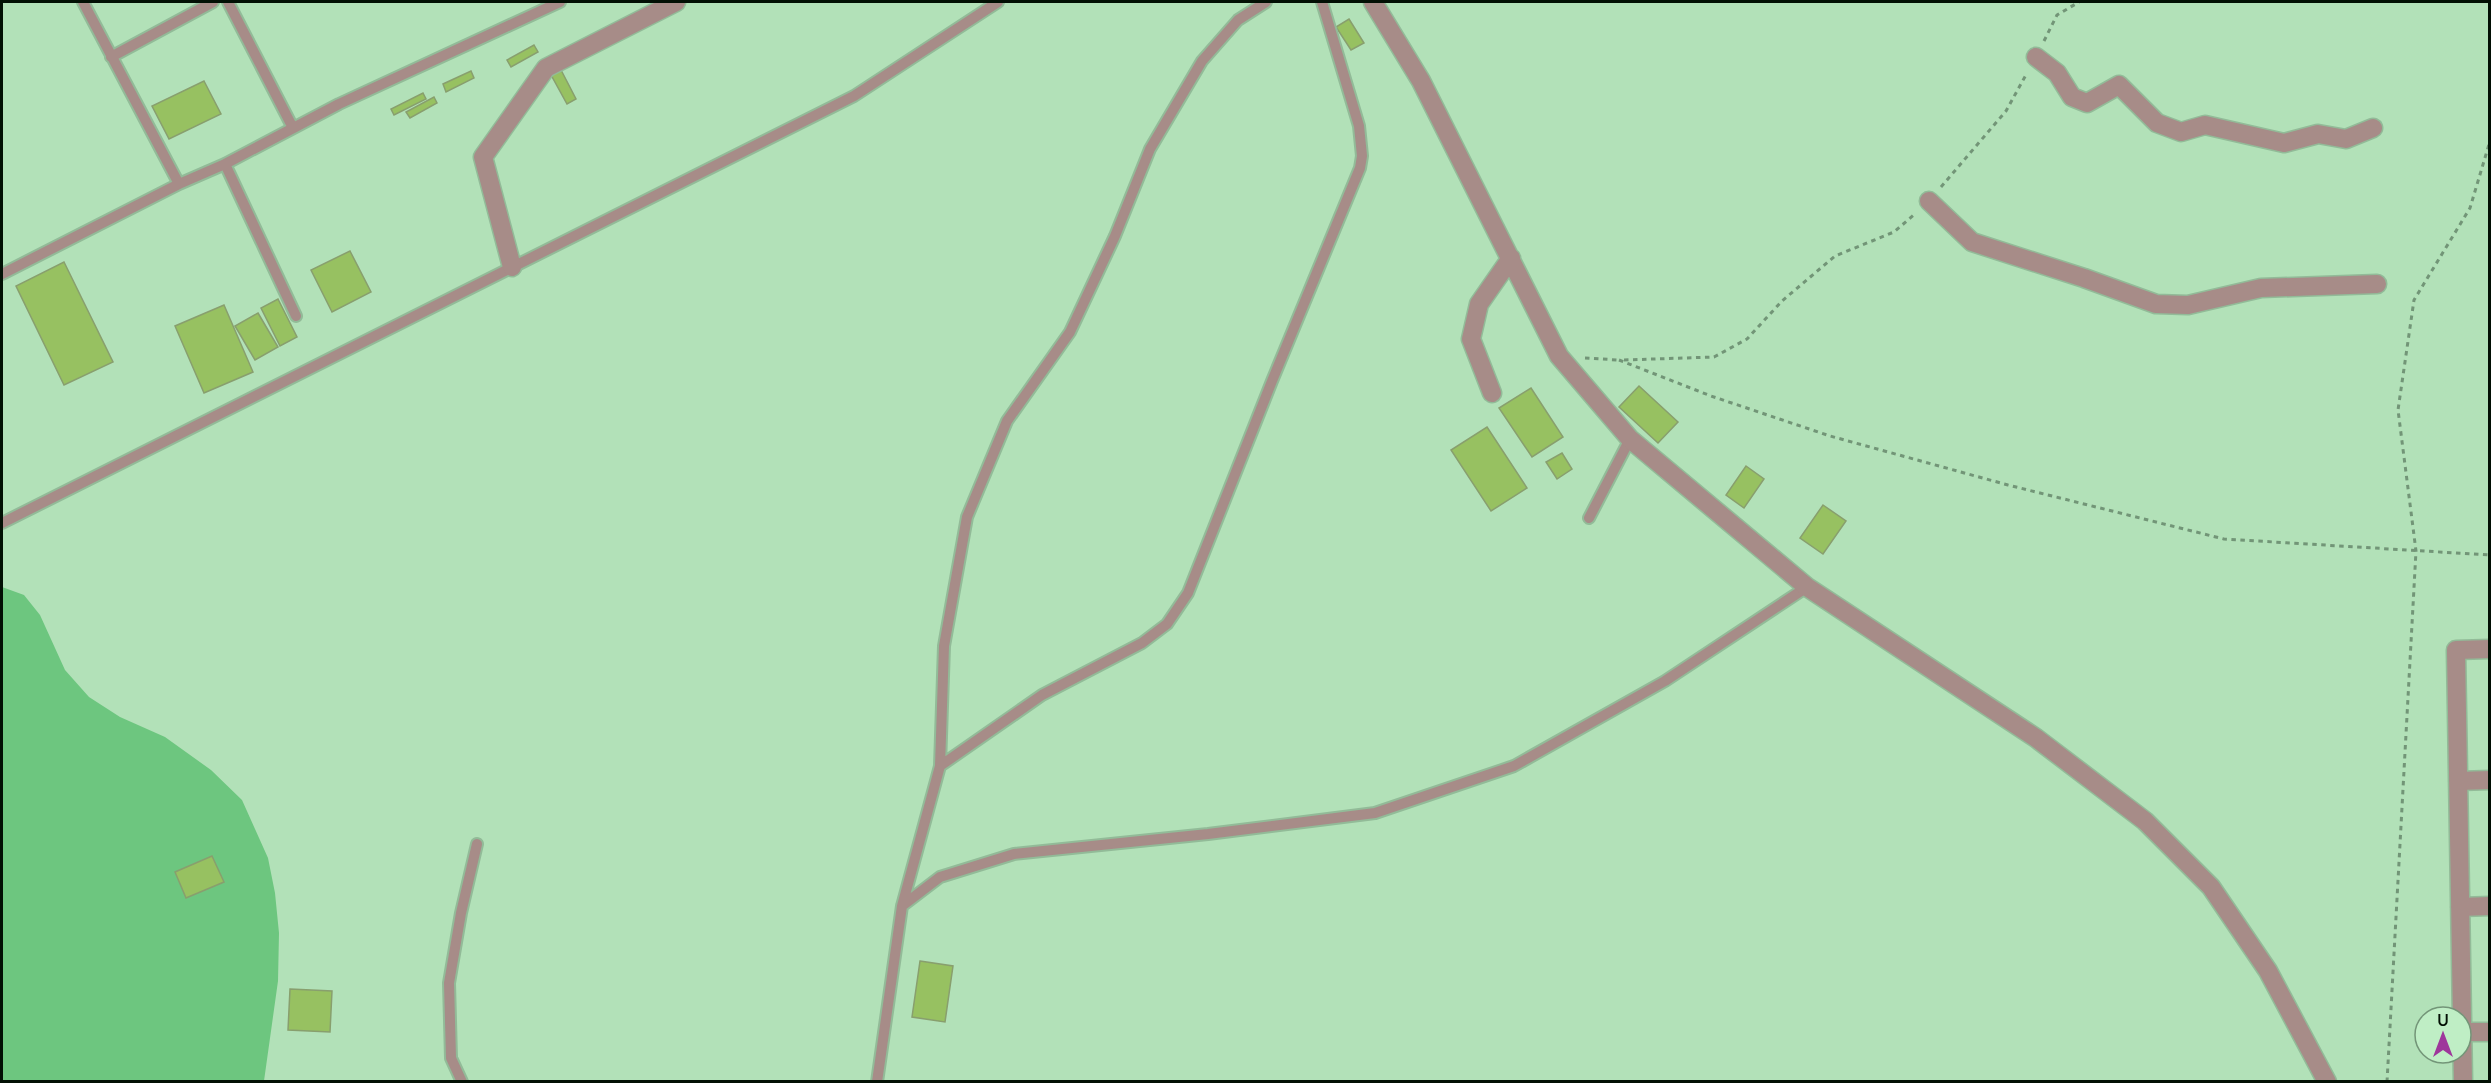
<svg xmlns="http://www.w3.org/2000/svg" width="2491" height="1083" font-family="Manrope,sans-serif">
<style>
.water{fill:#6dc67f}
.building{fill:#97c161;stroke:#889f6e;stroke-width:1.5}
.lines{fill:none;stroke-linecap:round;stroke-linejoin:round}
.lane-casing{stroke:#92bb98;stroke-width:14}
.street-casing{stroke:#92bb98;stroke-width:21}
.path{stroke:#729577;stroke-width:3;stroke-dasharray:4.5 4.5;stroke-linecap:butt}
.lane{stroke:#a78c88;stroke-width:10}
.street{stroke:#a78c88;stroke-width:18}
</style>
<rect width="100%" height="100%" fill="#b2e1b8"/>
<path class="water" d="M2,587l22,8 16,20 25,55 24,27 31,20 45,20 46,33 31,30 26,58 7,35 4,40 -1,48 -14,100h-262z"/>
<path class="building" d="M1349,19l15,24 -13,7 -15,-23z
M534,45l4,7 -27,15 -4,-7z
M560,68l16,31 -9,5 -17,-31z
M471,71l3,7 -28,14 -3,-8z
M204,81l17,33 -52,25 -17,-33z
M423,93l3,6 -32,16 -3,-6z
M434,97l3,6 -27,15 -4,-6z
M350,251l21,41 -39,20 -21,-42z
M64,262l49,100 -49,23 -48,-99z
M278,299l19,38 -17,9 -19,-38z
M224,305l29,67 -49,21 -29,-67z
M258,313l20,34 -23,13 -20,-34z
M1639,386l39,36 -20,21 -39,-36z
M1531,388l32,49 -31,20 -33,-49z
M1487,427l40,61 -36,23 -40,-61z
M1562,453l10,16 -15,10 -11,-17z
M1746,466l18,13 -20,29 -18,-13z
M1823,505l23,16 -23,33 -23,-16z
M212,856l12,26 -38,16 -11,-26z
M920,961l33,5 -8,56 -33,-5z
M290,989l42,2 -2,41 -42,-2z"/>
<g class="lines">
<g class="lane-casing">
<path id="lane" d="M83,2l96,182
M228,2l65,126
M111,57l102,-55
M225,164l71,152
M2,274l177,-90 46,-20 114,-60 221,-102
M1589,518l41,-79
M2,523l852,-427 144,-94
M940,766l102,-71 100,-52 25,-19 21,-31 84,-212 88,-213 2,-12 -3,-30 -37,-124
M902,906l38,-140 4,-120 23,-129 40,-96 63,-89 45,-96 35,-87 52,-88 36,-41 28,-18
M462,1082l-11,-24 -2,-75 12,-70 16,-69
M877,1082l25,-176 38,-29 74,-23 194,-20 167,-21 139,-47 151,-85 142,-94"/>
</g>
<g class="street-casing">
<path id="street" d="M1373,2l48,79 138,275 71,83 177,148 229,151 109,83 66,66 57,84 59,111
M2036,57l21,16 15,24 15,6 32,-18 38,38 24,9 24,-7 79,18 34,-9 28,5 27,-11
M1929,201l43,41 112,36 72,26 32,1 73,-17 116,-4
M512,267l-29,-110 63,-89 130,-66
M1492,393l-21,-54 8,-35 32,-46
M2458,781l32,-1
M2460,907l30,-1
M2462,1032h28
M2463,1082l-7,-432 34,-1"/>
</g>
<path class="path" d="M2044,41l13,-26 22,-13
M1941,187l65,-76 21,-38
M1585,358l33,2
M1619,360l92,36 119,40 178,49 216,54 266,16
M1624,360l90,-3 33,-18 35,-38 53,-45 59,-24 22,-19
M2387,1082l29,-531 -18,-141 16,-110 56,-92 20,-67"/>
<use href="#lane" class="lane"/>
<use href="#street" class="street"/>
</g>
<rect width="2491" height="1083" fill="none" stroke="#021004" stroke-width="6"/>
<g transform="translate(2443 1035)"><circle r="28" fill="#bfeec5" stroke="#739578" stroke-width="1.5"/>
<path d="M0-4.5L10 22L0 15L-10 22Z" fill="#9e379b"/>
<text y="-9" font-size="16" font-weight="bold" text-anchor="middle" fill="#021004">U</text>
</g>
</svg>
